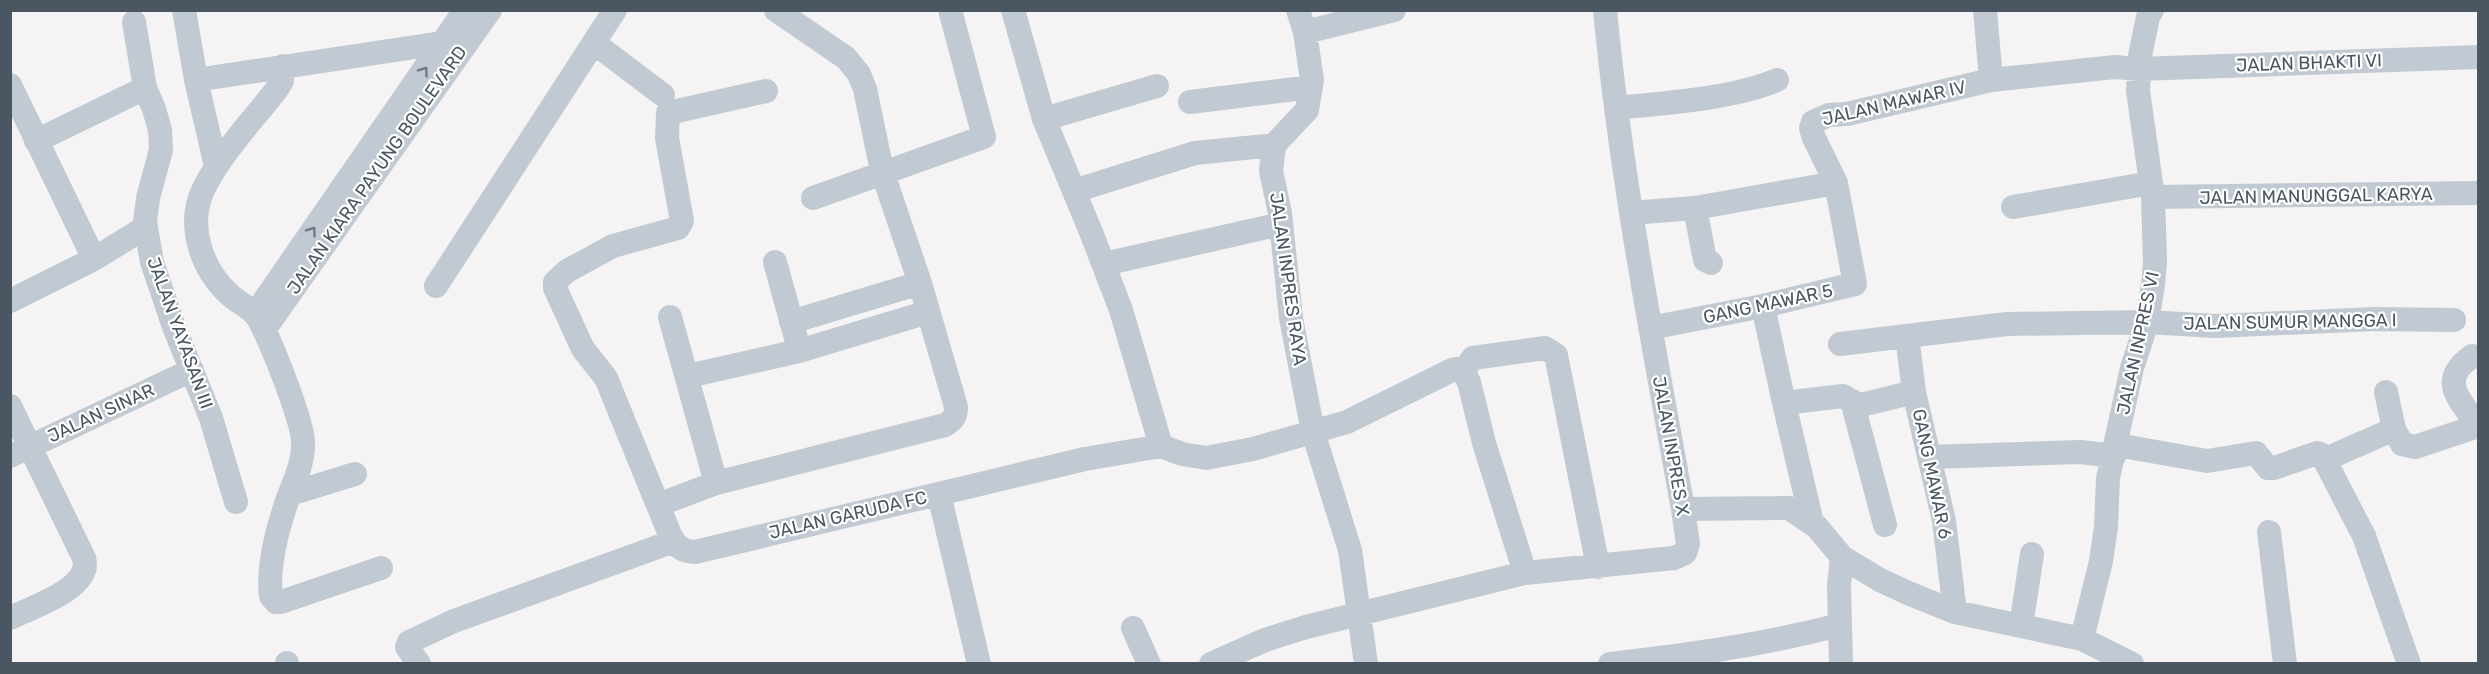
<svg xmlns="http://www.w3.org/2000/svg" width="2489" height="674" font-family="Rubik,sans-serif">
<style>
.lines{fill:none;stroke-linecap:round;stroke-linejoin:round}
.street{stroke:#c1cad2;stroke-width:24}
.oneway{stroke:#6e7983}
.labels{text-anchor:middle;stroke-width:4.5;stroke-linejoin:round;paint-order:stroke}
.street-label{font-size:18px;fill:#4a5661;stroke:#fff}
</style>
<rect width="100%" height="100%" fill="#f5f3f3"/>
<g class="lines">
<path class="street" d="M184,10l12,70 20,86
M1013,10l31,109 47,113 30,78 40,136
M1298,10l7,22 7,48 -5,30 -33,35 -3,26 9,42 11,105 22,114 37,118 16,114
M1985,10l6,70
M134,22l11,66 9,21 6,21 1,20 -13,48 -3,24 7,40 22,65 37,91 25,84
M1305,32l89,-22
M594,43l69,52
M283,66l-1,15 -5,8c-25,32 -55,63 -73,99 -18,36 -3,81 26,107 7,7 19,12 25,19 12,14 48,109 48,128 1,19 -8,38 -15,56 -10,29 -21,67 -17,98l5,6h5l100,-34
M196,80l259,-39
M10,85l84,174
M766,91l-98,22 -1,25 15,83 -4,7 -65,18 -46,25 -12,11v6l28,61 23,29 65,159c7,11 12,14 24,15l390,-93 76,-13 21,8 24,4 47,-9 94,-27 105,-52 4,-1 7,3
M1190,102l121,-15
M1616,108c50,-5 115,-9 161,-28
M1044,119l113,-33
M36,141l109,-53
M1074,191l121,-38 79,-8
M2153,197l325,-4
M813,198l171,-61 -34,-127
M2013,207l138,-24
M1695,208l10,52 6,3
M1631,213l64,-5 141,-25
M775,262l21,76
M1104,264l177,-40
M436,286l179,-276
M10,301l84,-42 52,-32
M1763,306l21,97 59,-7 13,8h9l49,-12
M255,314l210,-304
M670,317l46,166 229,-58c8,-5 11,-8 11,-18l-36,-124 -38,-112 -17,-82 -6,-15 -13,-16 -70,-48
M791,322l129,-39
M1650,328l113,-22 92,-22 -19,-101 -22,-45 -3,-10 2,-6 16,-7 18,-1 144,-34 124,-13 24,2 339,-12
M264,330l226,-320
M1907,336l7,56 30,129 11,91
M1840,344l167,-20 140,-2 69,4 158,-7 80,1
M2478,357l-6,-1c-35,25 -12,43 6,70
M1463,372l10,-14 72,-10 11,7 42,212
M1463,372l6,10 15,61 41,130
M688,376l111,-25 129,-39
M2386,392l8,37
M1852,401l33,124
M1784,403l28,120
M10,406l74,152c9,30 -52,49 -74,60
M2117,445l90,16 49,-8 12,15h6l43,-15 5,2 42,81 45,128
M10,456l182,-86
M1930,457l150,-5 34,4
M2326,459l68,-30 8,15 13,3 63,-21
M290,494l65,-20
M939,494l40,170
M671,500l45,-17
M1683,509l106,-1 28,19 25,30 38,23 28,13 47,19 127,27 50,25
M2269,532l16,132
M2021,626l11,-72
M1133,628l16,36
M2082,639l19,-78 5,-34 2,-49 24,-110 15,-46 6,-37 2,-23 -2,-65 -15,-106 2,-35 8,-39 4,-7
M287,663v1
M419,664l-12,-17 2,-5 45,-21 220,-80
M1211,664l54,-24 41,-13 219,-54 149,-15 11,-5 3,-9 -5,-35c-30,-166 -62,-331 -78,-499
M1610,664c77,-9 153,-19 229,-39
M1841,664l-2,-79 3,-28"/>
</g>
<defs><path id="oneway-chevron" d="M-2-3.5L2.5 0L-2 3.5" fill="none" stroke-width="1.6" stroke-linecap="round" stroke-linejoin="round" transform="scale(1.5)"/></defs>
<g class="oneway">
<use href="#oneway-chevron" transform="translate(424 71) rotate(-55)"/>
<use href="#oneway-chevron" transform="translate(312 231) rotate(-55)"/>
</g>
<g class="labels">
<g class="street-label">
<text transform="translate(2309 63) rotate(-2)" y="6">JALAN BHAKTI VI</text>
<text transform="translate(1894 103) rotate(-13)" y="6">JALAN MAWAR IV</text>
<text transform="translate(377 170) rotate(-55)" y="6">JALAN KIARA PAYUNG BOULEVARD</text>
<text transform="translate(2316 196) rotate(-1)" y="6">JALAN MANUNGGAL KARYA</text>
<text transform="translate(1288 279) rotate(82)" y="6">JALAN INPRES RAYA</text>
<text transform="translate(1768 304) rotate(-12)" y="6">GANG MAWAR 5</text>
<text transform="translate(2290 322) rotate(-1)" y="6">JALAN SUMUR MANGGA I</text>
<text transform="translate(180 333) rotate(70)" y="6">JALAN YAYASAN III</text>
<text transform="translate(2138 343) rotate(-78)" y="6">JALAN INPRES VI</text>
<text transform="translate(101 413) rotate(-25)" y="6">JALAN SINAR</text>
<text transform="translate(1671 446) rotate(80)" y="6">JALAN INPRES X</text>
<text transform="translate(1932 474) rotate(78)" y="6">GANG MAWAR 6</text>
<text transform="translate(848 515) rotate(-13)" y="6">JALAN GARUDA FC</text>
</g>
</g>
<rect width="2489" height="674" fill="none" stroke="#4a5661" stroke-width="24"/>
</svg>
